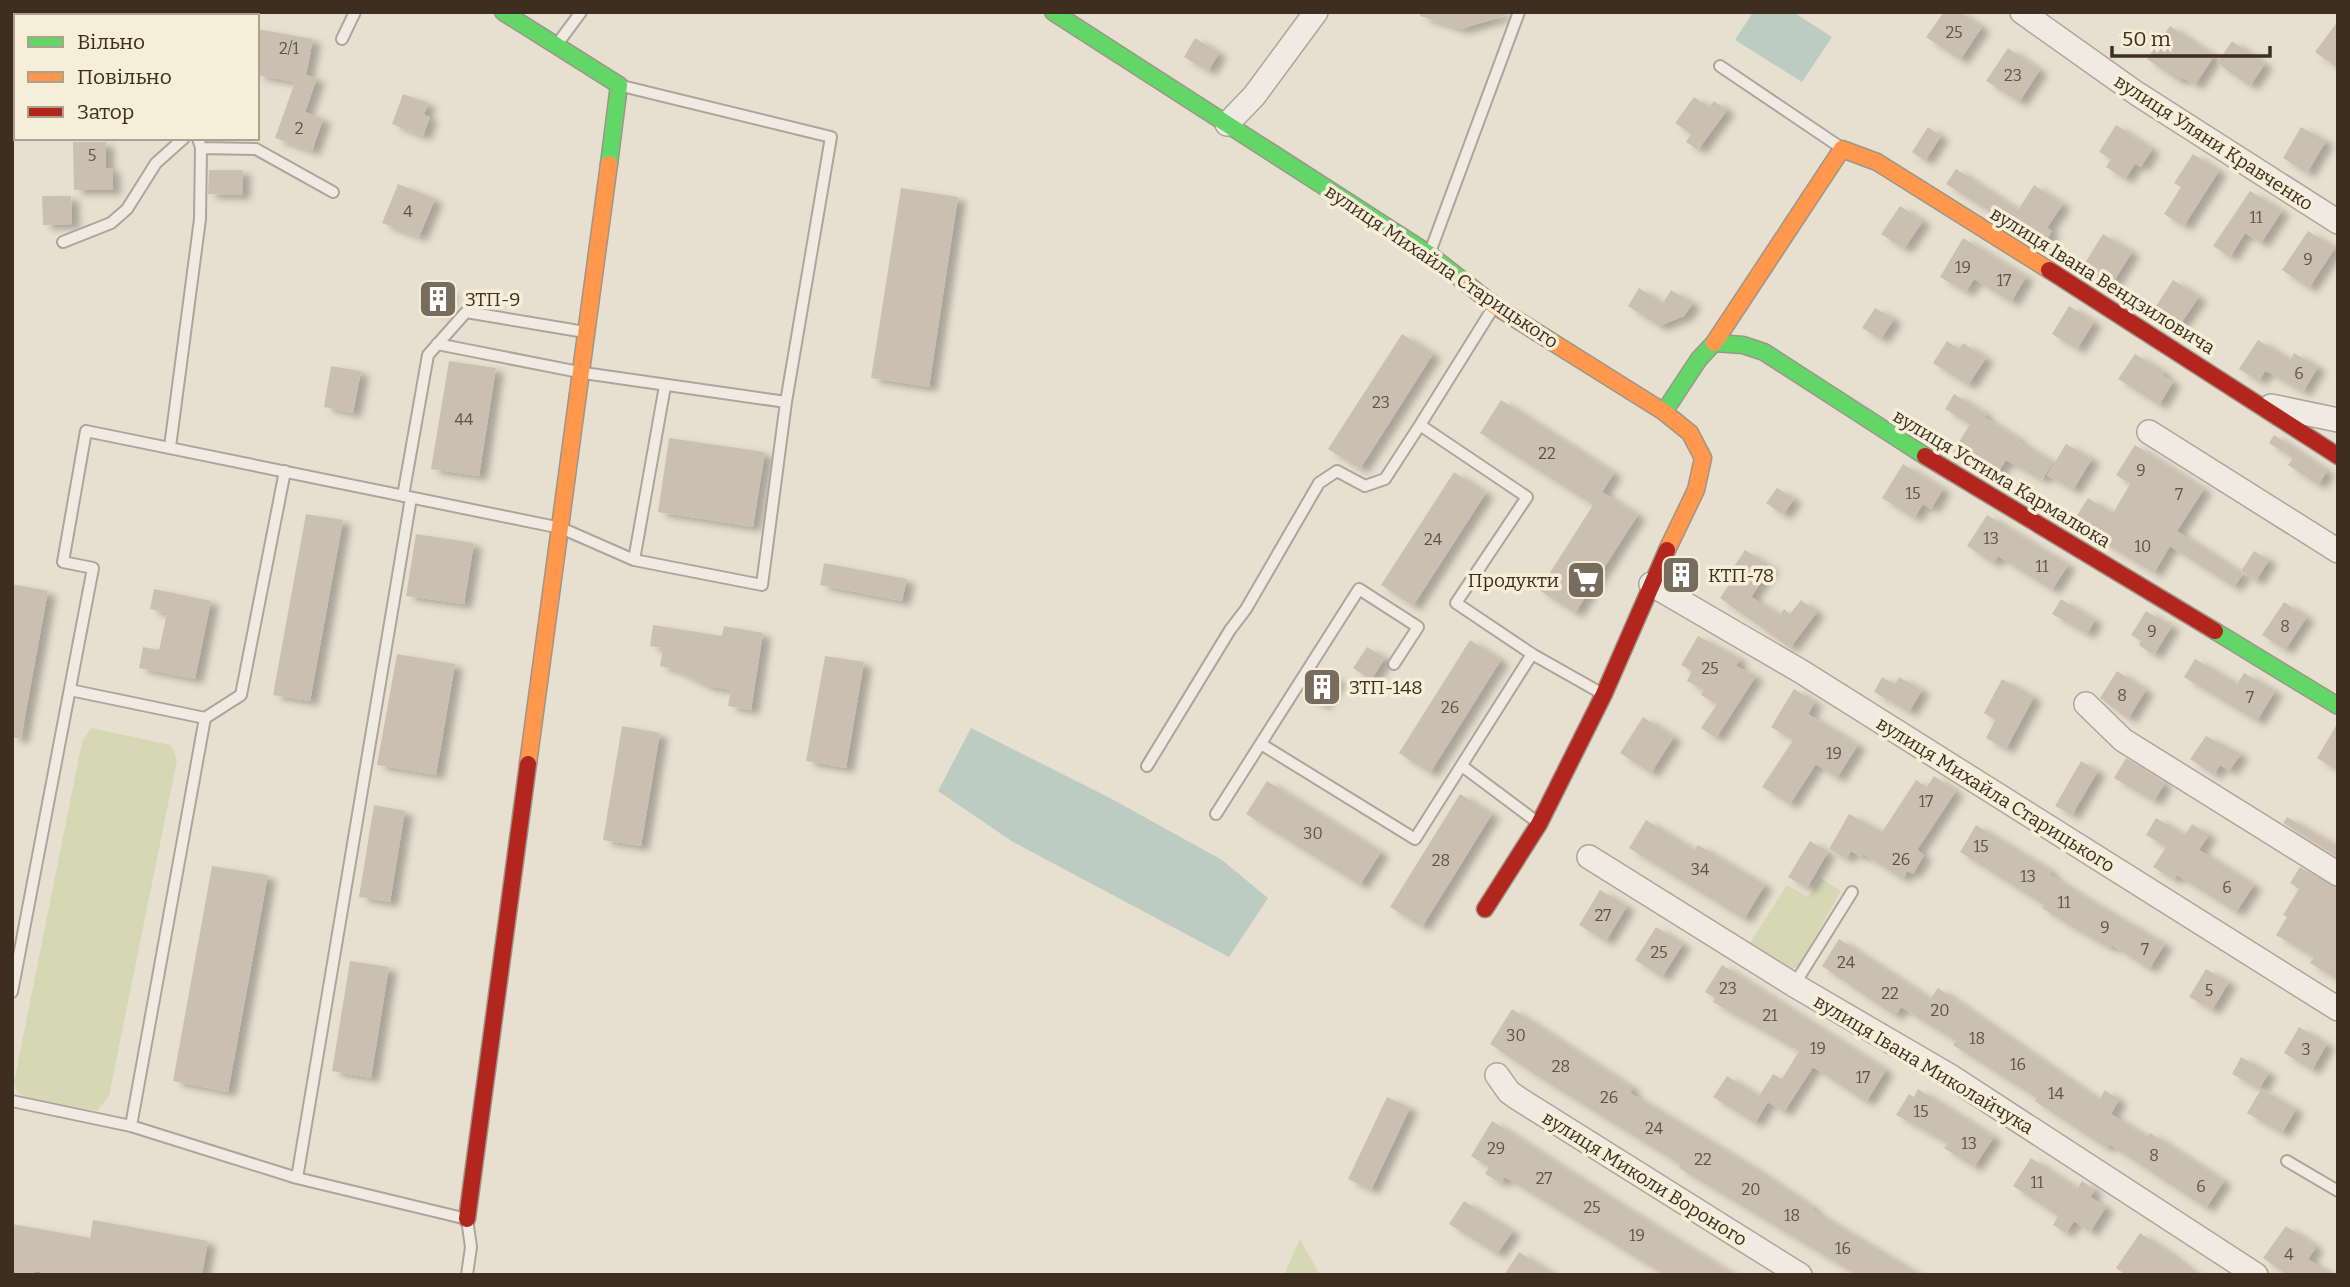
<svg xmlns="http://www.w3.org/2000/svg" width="2350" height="1287" font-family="Bitter,serif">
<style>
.green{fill:#d6d7b3}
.water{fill:#bcccc2}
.building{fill:#cbbfb2;filter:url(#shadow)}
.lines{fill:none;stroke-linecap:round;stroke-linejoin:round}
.lane-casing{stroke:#ada599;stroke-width:14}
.street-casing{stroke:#ada599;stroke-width:26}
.fast-casing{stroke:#9c958a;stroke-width:19}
.slow-casing{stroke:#9c958a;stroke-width:19}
.jam-casing{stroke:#9c958a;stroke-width:19}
.lane{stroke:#efebe3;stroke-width:10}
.street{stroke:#efebe3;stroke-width:23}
.fast{stroke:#63d668;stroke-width:16}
.slow{stroke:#ff974d;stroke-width:16}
.jam{stroke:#b3261e;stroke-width:16}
.labels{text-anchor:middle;stroke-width:7;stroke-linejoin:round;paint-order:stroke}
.number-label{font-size:16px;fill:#605244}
.street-label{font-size:19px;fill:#3d2e20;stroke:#f7eed8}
.poi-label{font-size:19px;fill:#3d2e20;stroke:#f7eed8;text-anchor:start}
</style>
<defs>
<filter id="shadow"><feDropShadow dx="8" dy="4.5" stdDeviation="3.5" flood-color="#0004"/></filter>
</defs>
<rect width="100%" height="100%" fill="#e7e0d1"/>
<path class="green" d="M91,728l80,17 6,15 -68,336 -12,15 -73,-14 -8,-7 -2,-8 68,-340z
M1820,878l21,13 -43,76 -8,3 -41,-26 38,-59 21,12z
M1300,1239l20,36h-36z"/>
<path class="water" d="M1753,12h40l39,25 -30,45 -67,-42z
M971,728l139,70 112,62 46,38 -39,59 -216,-115 -75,-51z"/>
<path class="building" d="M1420,12h87v3l-46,14 -41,-13z
M1944,12h16l22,15 -22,33 -34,-23z
M2338,21v47l-23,-16z
M2170,26l44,30 -19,29 -13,-8 -3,4 -32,-22z
M257,29l56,10 -7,36 11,3 -12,34 18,7 -11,32 -37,-13 20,-56 -38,-7z
M1195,38l24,15 -11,18 -24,-14z
M2232,41l33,23 -15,22 -33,-23z
M2008,48l32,22 -21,32 -33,-21z
M403,94l25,9 -4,12 6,2 -7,19 -31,-12z
M1694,97l15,10 5,-6 13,9 -29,40 -12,-8 5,-8 -16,-11z
M2116,125l36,24 -11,18 -6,-3 -10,15 -19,-12 5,-8 -12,-7z
M1928,127l13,9 -16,25 -13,-9z
M2301,127l25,14 -19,32 -24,-15z
M73,142h33v26h6l1,22h-39z
M2193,154l26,17 -35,55 -20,-12 17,-27 -7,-4z
M1956,169l62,41 16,-25 29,19 -16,24 5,3 -9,14 -97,-61z
M209,170h34l-1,25 -34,-1z
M398,184l37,15 -16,38 -37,-14z
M901,188l57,9 -29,190 -58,-9z
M2250,191l32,20 -21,32 -16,-10 -15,24 -17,-11z
M42,196h29l1,28 -29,1z
M1900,206l23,15 -19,28 -23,-15z
M2308,231l27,17 -26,40 -27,-18z
M2103,234l29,18 -20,32 -29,-18z
M1963,238l63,39 -15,25 -37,-23 -8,13 -26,-15z
M2173,280l26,17 -20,29 -25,-17z
M436,285l15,7 -11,21 -15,-8z
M1639,288l24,15 8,-13 22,13 -9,13 -25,10 -31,-20z
M2069,306l25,16 -17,27 -25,-15z
M1875,308l19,11 -13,20 -19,-11z
M1402,334l31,20 -73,115 -32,-20z
M2258,340l32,20 4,-7 24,14 -15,25 -33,-19 -5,-2 -6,10 -20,-12z
M1947,341l12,8 4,-6 23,15 -18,27 -35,-22z
M2135,354l29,18 -2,3 11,7 -14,23 -41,-26z
M449,361l47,7 -17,108 -48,-7z
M331,366l30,5 -8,42 -29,-6z
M1954,394l32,20 -2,3 35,22 -1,2 35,21 -11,18 -36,-20 -11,17 -42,-25 17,-28 -25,-15z
M1501,400l113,73 -12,19 36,23 -63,98 -36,-23 54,-85 -113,-72z
M2274,435l53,36 -9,14 -30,-20 5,-7 -24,-15z
M669,438l96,14 -12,75 -95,-15z
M2066,444l26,15 -19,31 -26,-15z
M2135,445l69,44 -27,42 66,43 -9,13 -64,-41 -16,27 -82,-50 16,-25 25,15 17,-29 -14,-9z
M1903,464l40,25 -12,20 -8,-5 -9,14 -32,-20z
M1454,472l32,21 -73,113 -32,-21z
M1777,488l17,11 -11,16 -17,-12z
M306,514l37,6 -33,181 -37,-6z
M1987,515l81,50 -16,25 -54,-34 -5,7 -26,-17z
M416,534l58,9 -10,61 -58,-8z
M1745,550l26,17 -20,30 29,18 4,-6 6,5 11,-14 16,12 -27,36 -70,-50 12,-18 -5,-3z
M2254,551l15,9 -13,21 -15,-10z
M824,563l83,16 -5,22 -82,-16z
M12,584l36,7 -27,147h-9z
M154,589l57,12 -16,78 -56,-11 4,-21 16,3 8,-37 -17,-4z
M2061,599l34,21 -8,14 -35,-20z
M2284,602l23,15 -22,33 -23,-15z
M2146,611l26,15 -18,29 -15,-10 2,-4 -10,-6z
M653,625l69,11 2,-10 39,7 -12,77 -23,-4 3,-16 -24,-4 -34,-17 -13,-3 3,-18 -13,-2z
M1698,636l42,23 -4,7 20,10 -40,62 -15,-10 16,-24 -16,-9 3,-5 -17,-9 5,-10 -11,-6z
M1470,640l31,20 -71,113 -31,-20z
M1367,647l18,11 -14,22 -18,-12z
M397,654l58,10 -19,111 -59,-10z
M825,656l39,6 -18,106 -40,-7z
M2195,659l42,25 7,-11 31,18 -18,30 -73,-44z
M1321,669l17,11 -16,25 -17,-10z
M2117,671l29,19 -18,29 -28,-21z
M1882,677l13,7 4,-7 23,13 -13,22 -35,-20z
M2002,679l32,18 -28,52 -20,-11 9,-18 -11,-7z
M1794,689l21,13 -7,12 50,31 -21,33 -21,-14 -26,40 -28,-17 31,-47 -22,-13z
M1643,717l31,20 -23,36 -31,-20z
M2337,724h1v47l-21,-13z
M622,726l38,7 -19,113 -38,-6z
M2206,736l35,18 -12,17 -9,-6 -6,10 -24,-16z
M2126,758l39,25 -11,18 -40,-23z
M2081,761l17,10 -26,44 -17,-9z
M1934,776l22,15 -39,59 7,5 -11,19 -6,-3 -4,8 -40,-25 -2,3 -10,-6 -4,8 -18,-10 20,-35 33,18 34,-52 11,7z
M1267,781l114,71 -21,33 -114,-71z
M1460,794l32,20 -70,113 -32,-20z
M374,805l31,6 -15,91 -31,-5z
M2287,817l51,30v10l-55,-34z
M2156,818l29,17 7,-11 17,11 -10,15 55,35 -18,27 -59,-37 -3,5 -21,-13 13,-20 -20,-12z
M1646,820l48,30 4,-5 67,40 -21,34 -115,-71z
M1976,825l75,46 -2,3 37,24 79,46 -16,25 -37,-24 -2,3 -41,-23 -27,-17 2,-3 -84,-53z
M1810,841l18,11 -21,36 -19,-11z
M212,866l56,9 -40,217 -55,-11z
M2300,867l38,21v92l-28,-17 4,-6 -38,-22 11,-18 -4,-2 16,-26 -9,-6z
M1600,890l27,16 -21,35 -27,-16z
M1656,927l27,17 -21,33 -27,-17z
M1839,939l91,60 8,-11 161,112 6,-10 14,10 -8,14 36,23 3,-4 74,48 -18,27 -97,-64 -3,4 -71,-47 2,-3 -84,-53 3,-4 -55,-34 -6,9 -73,-50z
M350,961l39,6 -18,111 -39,-7z
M1722,965l164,105 -20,32 -53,-35 -29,45 -16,-10 -13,21 -42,-26 14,-21 32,20 14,-22 9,5 17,-28 -86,-49 2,-4 -10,-6z
M2206,969l23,13 -17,28 -23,-13z
M1512,1009l121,79 -3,5 118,71 66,44 -2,2 108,65h-63l-158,-95 -20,-12 2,-3 -145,-90 -46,-31z
M2299,1027l28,17 -15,26 -28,-17z
M2241,1057l28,16 -10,16 -27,-15z
M1918,1089l76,48 -20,30 -30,-19 4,-5 -52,-28 13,-21 5,3z
M2261,1089l35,20 -14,24 -35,-20z
M1387,1097l23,11 -39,82 -23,-11z
M1492,1121l122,79 120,75h-69l-160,-98 -4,6 -16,-9 4,-7 -18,-11z
M2031,1158l46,31 5,-8 13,9 -5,7 16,10 -16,25 -16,-11 -8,12 -13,-8 5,-9 -45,-30z
M1464,1201l49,30 -16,23 -48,-30z
M93,1220l115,21 -6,34h-147l-20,-4 -1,4h-22v-51l78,14z
M2286,1226l28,19 1,4 -7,10 24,16h-45l-24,-17z
M2140,1233l28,19 29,23h-71l-10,-7z
M1519,1252l36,23h-51z"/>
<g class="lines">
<g class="lane-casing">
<path id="lane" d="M342,39l13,-27
M558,43l23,-31
M1720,66l120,81
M622,86l209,51 -45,265 -24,183 -128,-25
M201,148l55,1 77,43
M63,242l48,-19 16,-14 29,-46 28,-25
M1430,252l89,-240
M437,344l147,29 202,29
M170,447l30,-228 1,-71 -3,-10
M403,496l25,-141 38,-43 119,20
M1532,654l69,39
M205,718l36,-23 44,-224
M1261,744l154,95 117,-185 -76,-51 71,-106 -107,-72 73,-117
M1147,766l83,-136 16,-21 73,-126 18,-12 28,15 20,-7 35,-54
M1462,766l75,56
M1216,814l143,-225 59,38 -24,37
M1794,985l58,-93
M12,992l81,-424 -30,-6 23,-131 475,97 73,32 31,-174
M12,1101l119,25 74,-408 -135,-28
M131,1126l166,52 170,41 4,28 -4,28
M2287,1161l51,30
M297,1178l114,-680"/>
</g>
<g class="street-casing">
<path id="street" d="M2022,12l114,81 202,129
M212,16l1,-4
M1227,124l27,-28 62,-84
M2271,406l67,14
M2149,432l189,119
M1651,584l151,88 536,337
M2086,704l37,36 215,134
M1589,857l205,128 156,91 306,199
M1497,1075l12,17 10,7 281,176"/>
</g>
<g class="fast-casing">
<path id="fast" d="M503,12l116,73 -10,79
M1053,12l376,242 37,29
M1664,412l35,-53 15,-16 29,2 21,7 161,104
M2215,631l123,75"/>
</g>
<g class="slow-casing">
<path id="slow" d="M1466,283l29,23 169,106 26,21 13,25 -7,32 -29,60
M1714,343l128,-194 35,13 172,108
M528,764l81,-600"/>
</g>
<g class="jam-casing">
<path id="jam" d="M2049,270l289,186
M1925,456l290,175
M1485,909l54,-85 65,-130 63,-144
M467,1219l61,-455"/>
</g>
<use href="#lane" class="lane"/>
<use href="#street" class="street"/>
<use href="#fast" class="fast"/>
<use href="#slow" class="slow"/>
<use href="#jam" class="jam"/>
</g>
<defs>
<g id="building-square" transform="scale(2.0125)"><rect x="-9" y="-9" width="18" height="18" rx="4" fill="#786c5e" stroke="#f7eed8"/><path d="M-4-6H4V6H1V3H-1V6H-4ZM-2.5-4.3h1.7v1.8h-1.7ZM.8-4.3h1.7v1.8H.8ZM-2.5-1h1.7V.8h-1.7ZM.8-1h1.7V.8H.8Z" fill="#fff"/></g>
<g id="supermarket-square" transform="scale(2.0125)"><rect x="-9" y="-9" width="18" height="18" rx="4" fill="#786c5e" stroke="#f7eed8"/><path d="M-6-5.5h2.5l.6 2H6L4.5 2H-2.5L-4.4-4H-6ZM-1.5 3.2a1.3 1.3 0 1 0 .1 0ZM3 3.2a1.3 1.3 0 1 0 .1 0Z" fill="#fff"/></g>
</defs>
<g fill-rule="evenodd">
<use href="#building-square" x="438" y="299"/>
<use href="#building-square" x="1681" y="575"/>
<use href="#supermarket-square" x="1586" y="580"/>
<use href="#building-square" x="1322" y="687"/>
</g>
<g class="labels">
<g class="number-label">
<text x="1954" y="38">25</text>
<text x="289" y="54">2/1</text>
<text x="2013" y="81">23</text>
<text x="299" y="134">2</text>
<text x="92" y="161">5</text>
<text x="408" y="217">4</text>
<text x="2256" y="223">11</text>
<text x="2308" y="265">9</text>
<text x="1963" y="273">19</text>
<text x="2004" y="286">17</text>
<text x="2299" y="379">6</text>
<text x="1381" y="408">23</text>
<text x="464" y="425">44</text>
<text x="1547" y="459">22</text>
<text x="2141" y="476">9</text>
<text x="1913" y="499">15</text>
<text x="2179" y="500">7</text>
<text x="1991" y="544">13</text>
<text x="1433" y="545">24</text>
<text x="2143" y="552">10</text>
<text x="2042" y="572">11</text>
<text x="2285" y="632">8</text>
<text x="2152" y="637">9</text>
<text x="1710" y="674">25</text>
<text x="2122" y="701">8</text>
<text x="2250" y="703">7</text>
<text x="1450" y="713">26</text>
<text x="1834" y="759">19</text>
<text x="1926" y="807">17</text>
<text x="1313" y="839">30</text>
<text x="1981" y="852">15</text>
<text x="1901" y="865">26</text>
<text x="1441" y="866">28</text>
<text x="1700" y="875">34</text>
<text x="2028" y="882">13</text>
<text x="2227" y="893">6</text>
<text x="2064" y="908">11</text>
<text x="1603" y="921">27</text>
<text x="2105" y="933">9</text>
<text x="2145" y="955">7</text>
<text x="1659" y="958">25</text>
<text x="1846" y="968">24</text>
<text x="1728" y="994">23</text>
<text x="2209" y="996">5</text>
<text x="1890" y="999">22</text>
<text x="1940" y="1016">20</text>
<text x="1770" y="1021">21</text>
<text x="1516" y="1041">30</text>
<text x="1977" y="1044">18</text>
<text x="1818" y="1054">19</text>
<text x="2306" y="1055">3</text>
<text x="2018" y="1070">16</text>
<text x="1561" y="1072">28</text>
<text x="1863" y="1083">17</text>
<text x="2056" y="1099">14</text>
<text x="1609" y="1103">26</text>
<text x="1921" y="1117">15</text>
<text x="1654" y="1134">24</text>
<text x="1969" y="1149">13</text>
<text x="1496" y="1154">29</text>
<text x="2154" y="1161">8</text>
<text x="1703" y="1165">22</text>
<text x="1544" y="1184">27</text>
<text x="2037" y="1188">11</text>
<text x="2201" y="1192">6</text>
<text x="1751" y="1195">20</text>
<text x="1592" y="1213">25</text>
<text x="1792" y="1221">18</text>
<text x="1637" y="1241">19</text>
<text x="1843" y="1254">16</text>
<text x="2289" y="1260">4</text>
</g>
<g class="street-label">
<text transform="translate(2214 142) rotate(33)" y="7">вулиця Уляни Кравченко</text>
<text transform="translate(1442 266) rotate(34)" y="7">вулиця Михайла Старицького</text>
<text transform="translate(2103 280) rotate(32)" y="7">вулиця Івана Вендзиловича</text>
<text transform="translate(2002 478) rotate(31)" y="7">вулиця Устима Кармалюка</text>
<text transform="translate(1996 794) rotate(32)" y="7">вулиця Михайла Старицького</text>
<text transform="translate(1924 1064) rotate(31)" y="7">вулиця Івана Миколайчука</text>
<text transform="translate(1645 1178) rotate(32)" y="7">вулиця Миколи Вороного</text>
</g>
<g class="poi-label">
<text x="465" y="306">ЗТП-9</text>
<text x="1708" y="582">КТП-78</text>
<text x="1559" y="587" text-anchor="end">Продукти</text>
<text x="1349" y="694">ЗТП-148</text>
</g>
</g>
<rect width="2350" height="1287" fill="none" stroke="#3d2e20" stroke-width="28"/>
<rect x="14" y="14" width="245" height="126" fill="#f7eed8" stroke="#ada18e" stroke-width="2"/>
<rect x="28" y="37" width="35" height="10" fill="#63d668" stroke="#ada18e" stroke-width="2"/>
<text x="77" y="49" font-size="21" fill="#3d2e20">Вільно</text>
<rect x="28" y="72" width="35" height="10" fill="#ff974d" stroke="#ada18e" stroke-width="2"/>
<text x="77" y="84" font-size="21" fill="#3d2e20">Повільно</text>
<rect x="28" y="107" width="35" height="10" fill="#b3261e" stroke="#ada18e" stroke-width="2"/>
<text x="77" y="119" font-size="21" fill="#3d2e20">Затор</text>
<path d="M2112 46v10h158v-10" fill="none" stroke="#3d2e20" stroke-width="3.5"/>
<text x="2122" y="46" font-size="21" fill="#3d2e20" stroke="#f7eed8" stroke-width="5" paint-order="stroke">50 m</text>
</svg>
